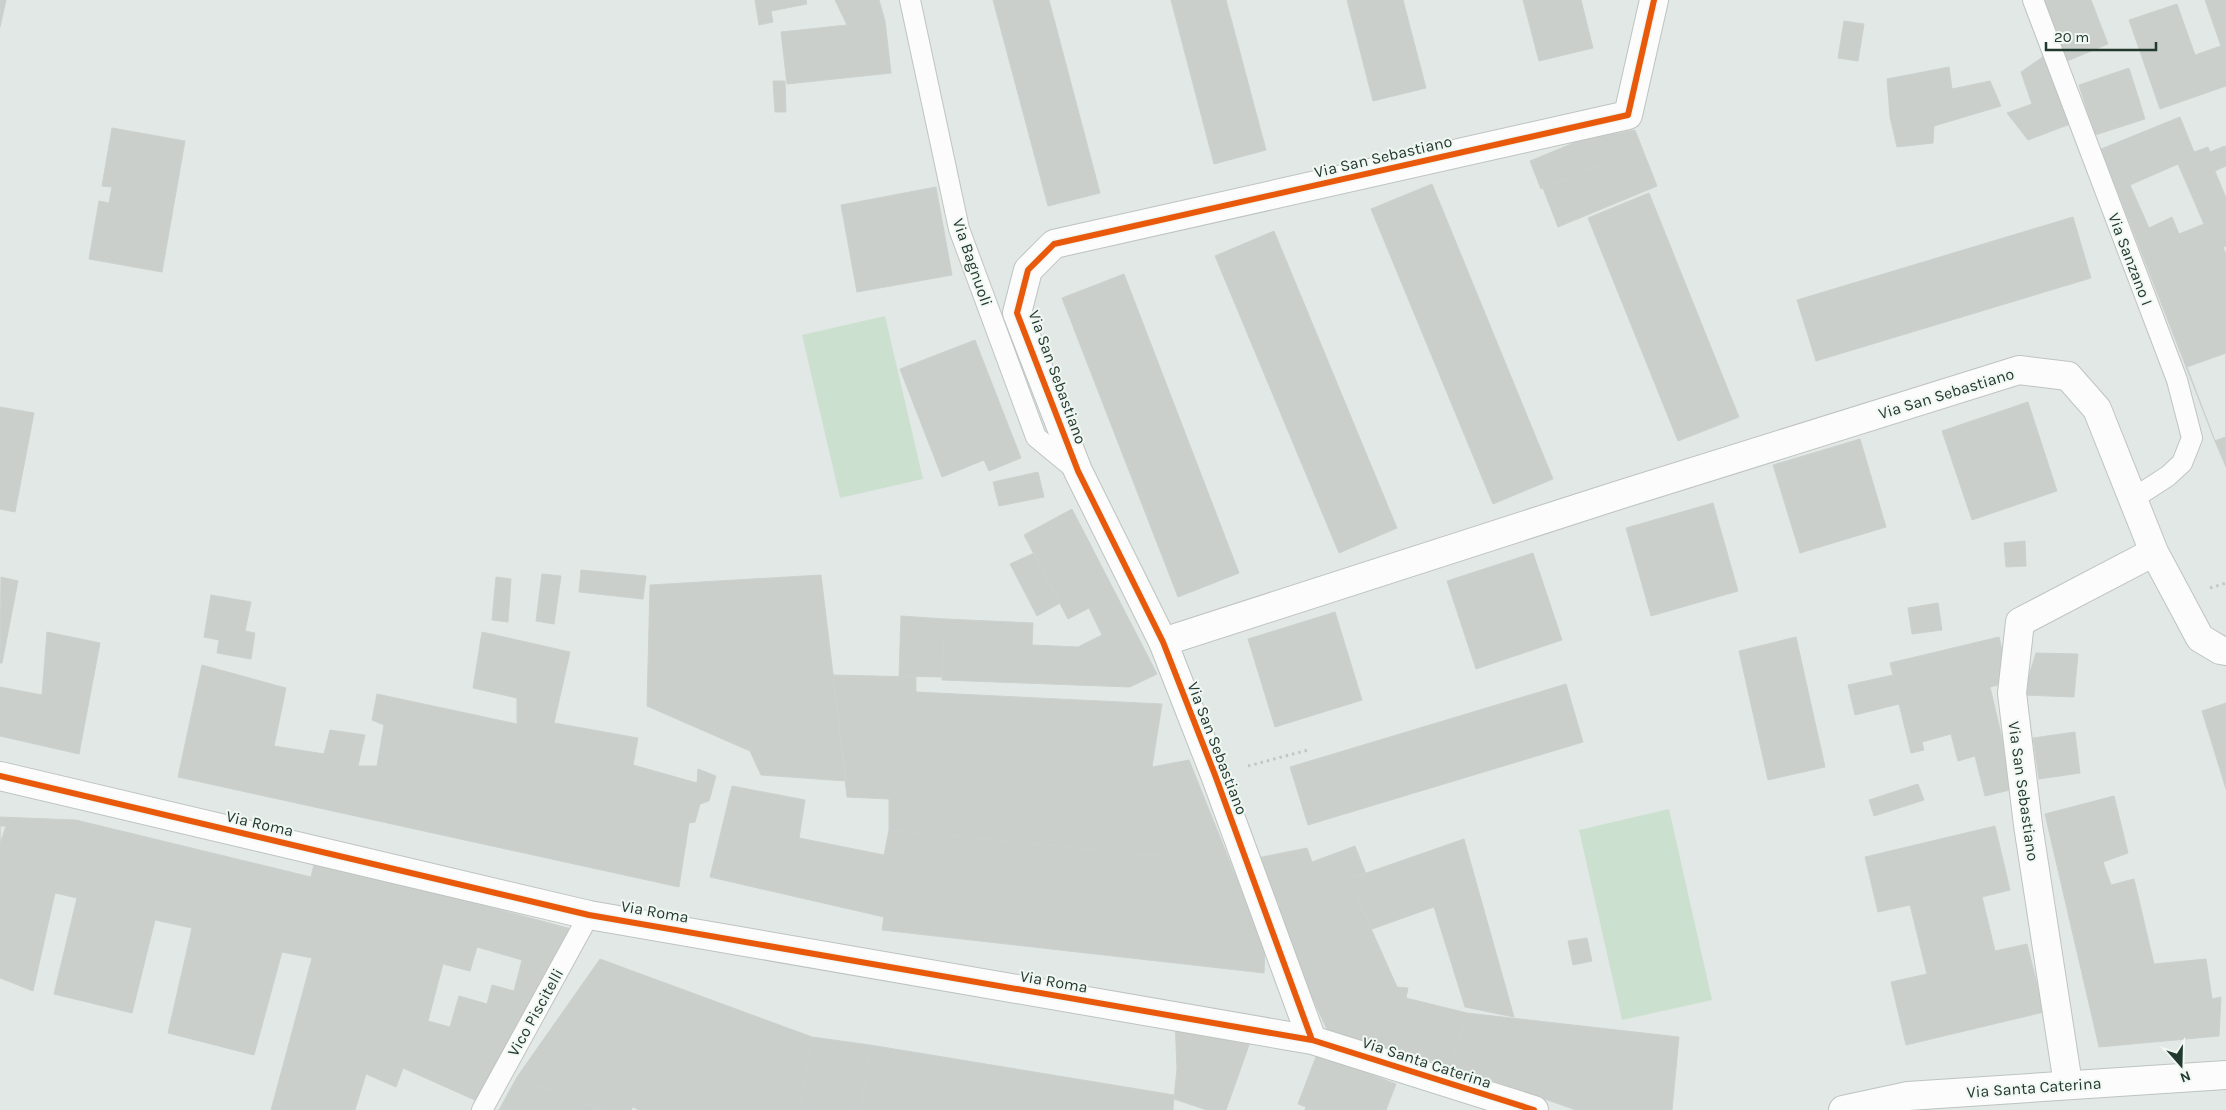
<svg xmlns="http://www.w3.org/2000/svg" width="2226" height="1110" font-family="Karla,sans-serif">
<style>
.green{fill:#cce0d0}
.building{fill:#cacfcc;stroke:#cbd1ce;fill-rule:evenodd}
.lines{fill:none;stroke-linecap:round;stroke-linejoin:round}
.lane-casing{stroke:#bfc4c2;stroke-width:22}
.street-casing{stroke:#bfc4c2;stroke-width:30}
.secondary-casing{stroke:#bdc4c0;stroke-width:30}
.path{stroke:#c0c8c4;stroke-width:3;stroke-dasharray:2.5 4;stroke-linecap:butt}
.lane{stroke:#fbfcfb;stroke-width:20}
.street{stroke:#fbfcfb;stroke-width:28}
.secondary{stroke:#fbfcfb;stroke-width:28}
.cycleway-casing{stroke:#f1f7f3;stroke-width:9}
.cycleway{stroke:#e8590c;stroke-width:6}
.labels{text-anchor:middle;stroke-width:4;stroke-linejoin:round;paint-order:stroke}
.street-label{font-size:16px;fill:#22392f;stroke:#f1f7f3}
</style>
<rect width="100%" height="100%" fill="#e2e8e5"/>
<path class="green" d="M885,316l38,163 -83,19 -38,-163z
M1669,809l43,191 -90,20 -43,-190z"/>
<path class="building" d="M0,0h6l-6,27z
M755,0h51l1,4 -36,7 2,11 -14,3z
M835,0h44l6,21 -38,4z
M993,0h56l51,193 -52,13z
M1171,0h55l40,150 -52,14z
M1347,0h56l23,88 -53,13z
M1523,0h58l12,48 -54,13z
M2043,0h48l17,44 -41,17z
M2205,0h21v86l-66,23 -31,-89 48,-16 18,51 26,-9z
M885,21l6,52 -104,11 -6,-52z
M1844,21l20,3 -6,37 -20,-3z
M2044,56l29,67 -45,17 -21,-27 25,-9 -11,-32z
M1949,67l3,22 38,-8 11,25 -67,20 -4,-7 -40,-2 -3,-38z
M2129,68l16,51 -50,16 -16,-50z
M773,81h12l1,31h-11z
M1890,117l40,2 4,7 -1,17 -36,4z
M2180,117l14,35 14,-5 2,5 15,-6 1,4v16l-11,5 11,27v48l-3,1 3,7v183l-11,4 -114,-292zM2178,164l26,60 -25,10 -7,-17 -23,11 -19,-43z
M112,128l73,13 -23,131 -73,-13 10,-58 10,2 3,-16 -10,-1z
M1635,130l7,18 -101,41 -11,-28 51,-21z
M1642,148l15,38 -99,41 -15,-39z
M1432,184l121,295 -60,25 -122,-295z
M936,187l16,88 -95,17 -16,-87z
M1649,193l90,224 -61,24 -90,-223z
M2073,217l18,61 -275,83 -19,-61z
M1274,231l123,297 -58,25 -124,-297z
M1124,274l115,299 -61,24 -116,-299z
M975,340l46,118 -32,13 -5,-11 -42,17 -42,-108z
M2226,353v84l-11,4 -28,-74z
M2028,402l29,89 -85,29 -30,-89z
M0,407l34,6 -19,99 -15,-3z
M2226,437v30l-11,-26z
M1860,439l26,88 -86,26 -27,-88z
M1038,472l6,25 -45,9 -6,-24z
M1713,503l25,88 -87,25 -25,-88z
M1072,509l85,165 -27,13 -188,-7 3,-61 88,4 -1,22 46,2 24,-12 -13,-27 -21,11 -44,-84z
M2025,541l1,25 -20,1 -2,-24z
M1034,553l26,50 -23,13 -27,-52z
M1533,553l29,87 -86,29 -29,-88z
M581,570l65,6 -3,23 -64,-7z
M542,574l19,2 -7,48 -18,-3z
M821,575l25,206 -85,-6 -11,-24 -103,-45 3,-121z
M1,577l17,4 -16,82h-2z
M496,577l15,2 -3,43 -16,-2z
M211,595l40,7 -6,29 10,2 -4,26 -34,-6 2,-13 -15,-3z
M1938,603l4,27 -30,4 -4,-26z
M1335,612l27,88 -87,27 -27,-88z
M901,616l44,3 -3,58 -43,-1z
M47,632l53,11 -21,111 -79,-18v-49l42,8z
M482,632l88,20 -16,71 84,15 -5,27 64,18 1,-14 18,7 -7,25 -9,3 -5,18 -6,1 -10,64 -501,-110 24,-112 84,23 -12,58 50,8 6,-24 35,5 -7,31h19l7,-41 -12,-5 5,-26 140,30v-26l-44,-10z
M1796,637l29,130 -57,13 -29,-129z
M1999,637l10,45 -19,5 24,102 -29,7 -10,-40 -17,5 -7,-27 -29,8 2,8 -13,3 -12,-49 -44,11 -7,-30 45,-10 -3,-12z
M2036,653l42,1 -4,43 -51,-2z
M833,675l83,2v15l246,12 -10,63 5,-1 16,91 -284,-27v-31l-42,-2z
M1566,684l17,58 -275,83 -18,-58z
M2226,703v86l-24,-78z
M2075,732l5,41 -41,6 -6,-41z
M1189,760l76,189 -1,24 -382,-43 2,-13 -174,-40 22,-91 73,14 -6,38 85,17 5,-25 284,27 -16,-91z
M1918,784l6,16 -50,16 -5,-16z
M2114,796l14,57 -25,9 8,23 23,-6 20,85 52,-5 6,40 9,-2 -2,39 -120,11 -54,-233z
M0,817l76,3 235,57 4,-17 260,70 -98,171 -74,-33 -7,19 -30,-13 -11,36h-84l41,-152 -30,-6 -28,103 -86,-22 24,-105 -37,-8 -23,93 -78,-19 23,-96 -22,-5 -22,98 -33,-13zM477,947l45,13 -8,31 -22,-6 -5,19 -28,-8 -9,31 -22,-6 15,-57 27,7z
M0,826h6l-6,18z
M1995,826l15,64 -28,7 13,54 32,-7 17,68 -138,33 -15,-63 36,-8 -17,-69 -32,7 -13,-55z
M1464,839l50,178 -49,-10 -31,-100 -62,22 -23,-50z
M1355,846l11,28 -17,5 48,108 11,1 -2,10 61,15 -16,53 -122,-32 -56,-123 7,-5 -23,-48 50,-10 5,14z
M1587,938l5,23 -19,4 -5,-24z
M600,959l212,78 -12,73h-161l-6,-3 -2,3h-30l-84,-33z
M1467,1013l212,24 -7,73h-96l-125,-44z
M1175,1020l79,11 -28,79h-19l-33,-11 3,-31z
M812,1037l58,8 -9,65h-61z
M870,1045l304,50 -1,15h-312z
M1317,1054l79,30 -10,26h-81l1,-3 -8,-3z
M517,1077l84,33h-102z"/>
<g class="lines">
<g class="lane-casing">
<path id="lane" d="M910,0l49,229 77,208 40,33
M2033,0l144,380 15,58 -10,25 -14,13 -34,22
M482,1110l107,-195"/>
</g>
<g class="street-casing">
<path id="street" d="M1163,642l456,-147 400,-125 49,6 29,33 57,143 46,86 20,12 6,1
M2068,1084l-40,-259 -16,-132 8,-71 134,-70"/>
</g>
<g class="secondary-casing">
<path id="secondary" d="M0,776l589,139 723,125 222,70
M1312,1040l-97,-265 -52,-133 -85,-171 -61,-158 11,-43 26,-26 574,-129 26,-115
M1843,1110l65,-14 318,-21"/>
</g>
<path class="path" d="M2210,588l16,-5
M1248,766l60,-16"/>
<use href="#lane" class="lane"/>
<use href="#street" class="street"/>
<use href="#secondary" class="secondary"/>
<g class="cycleway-casing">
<path id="cycleway" d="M0,776l589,139 723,125 222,70
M1312,1040l-97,-265 -52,-133 -85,-171 -61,-158 11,-43 26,-26 574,-129 26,-115"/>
</g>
<use href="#cycleway" class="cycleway"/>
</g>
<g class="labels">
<g class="street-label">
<text transform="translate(1383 156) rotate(-13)" y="6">Via San Sebastiano</text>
<text transform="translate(2131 259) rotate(69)" y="6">Via Sanzano I</text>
<text transform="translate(973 262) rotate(71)" y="6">Via Bagnuoli</text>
<text transform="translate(1058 377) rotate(70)" y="6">Via San Sebastiano</text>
<text transform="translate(1946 393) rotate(-17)" y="6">Via San Sebastiano</text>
<text transform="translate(1218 748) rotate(69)" y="6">Via San Sebastiano</text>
<text transform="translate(2024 791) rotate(82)" y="6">Via San Sebastiano</text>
<text transform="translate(260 823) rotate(13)" y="6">Via Roma</text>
<text transform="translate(655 911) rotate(10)" y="6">Via Roma</text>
<text transform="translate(1054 981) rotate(10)" y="6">Via Roma</text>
<text transform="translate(535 1012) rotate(-61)" y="6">Vico Piscitelli</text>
<text transform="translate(1427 1062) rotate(18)" y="6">Via Santa Caterina</text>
<text transform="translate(2034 1087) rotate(-4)" y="6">Via Santa Caterina</text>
</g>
</g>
<g transform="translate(2181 1065) rotate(160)" stroke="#f1f7f3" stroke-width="4" paint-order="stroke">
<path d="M0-4L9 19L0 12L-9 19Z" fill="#22392f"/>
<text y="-8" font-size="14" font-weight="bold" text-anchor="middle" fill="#22392f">N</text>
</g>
<path d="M2046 42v8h110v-8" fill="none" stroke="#22392f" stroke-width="2.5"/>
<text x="2054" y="42" font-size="15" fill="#22392f" stroke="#f1f7f3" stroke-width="4" paint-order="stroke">20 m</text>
</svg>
